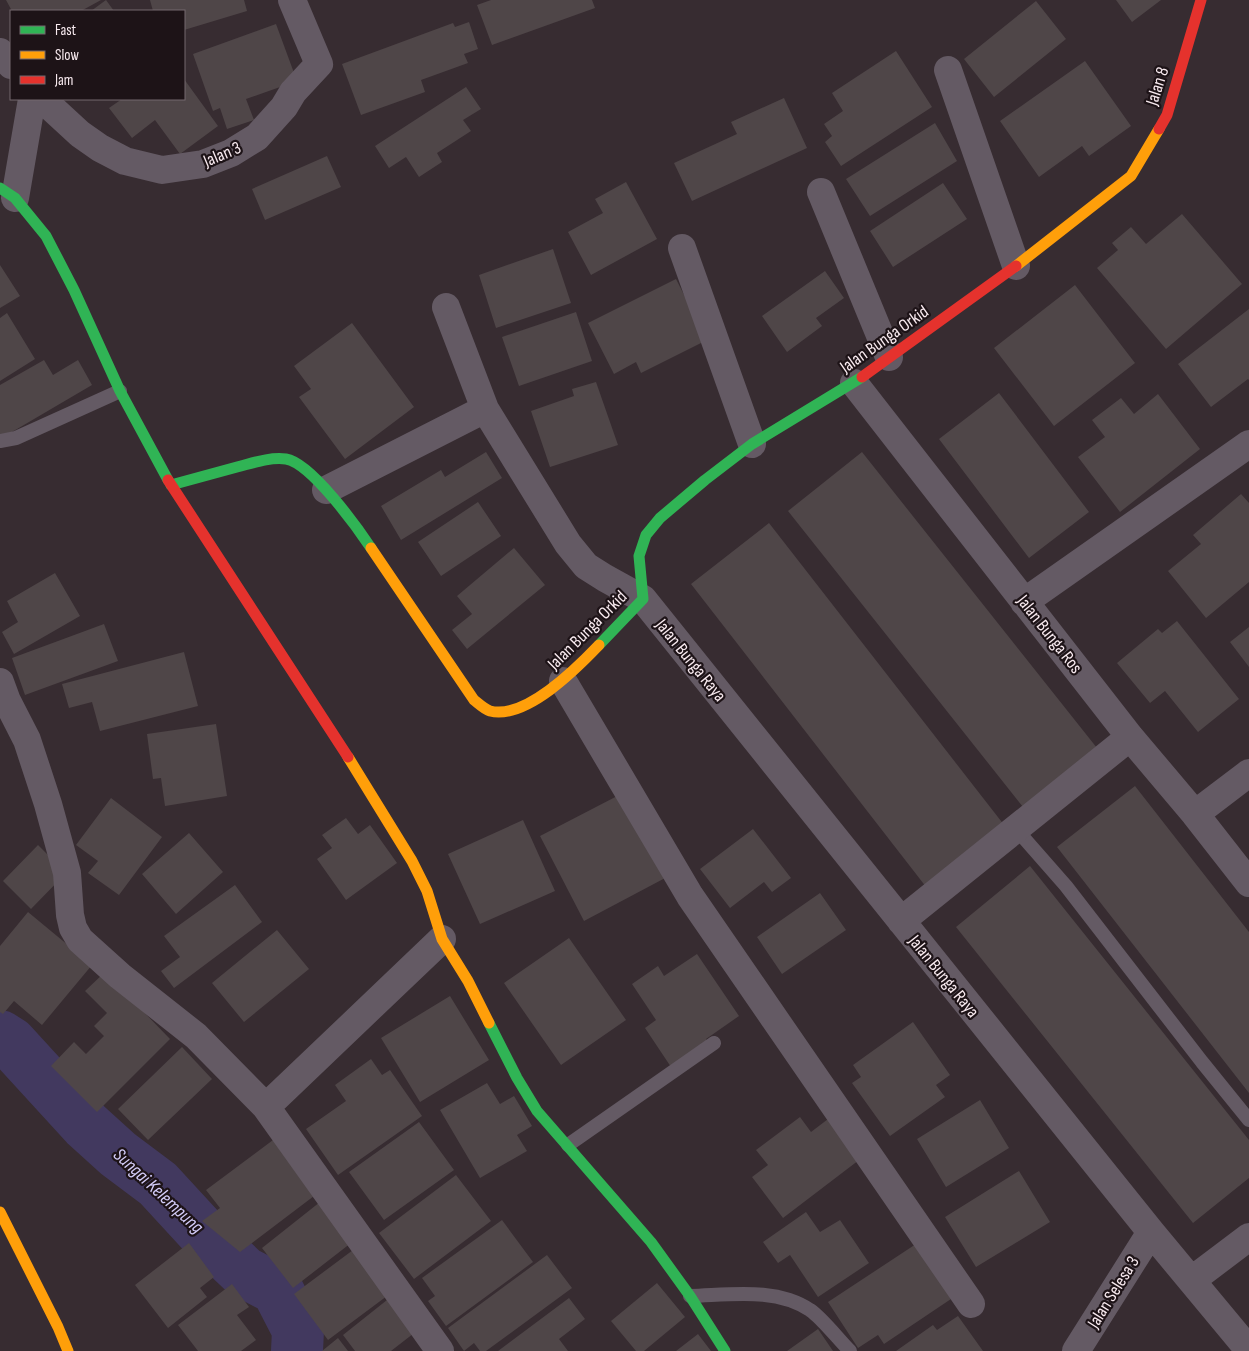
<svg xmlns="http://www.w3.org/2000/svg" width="1249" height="1351" font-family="'Sofia Sans Condensed',sans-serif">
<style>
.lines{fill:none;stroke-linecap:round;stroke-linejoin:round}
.river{stroke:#42395f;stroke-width:52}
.building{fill:#4f4648}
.lane{stroke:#645a64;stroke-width:14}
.street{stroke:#645a64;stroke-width:28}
.fast{stroke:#30b455;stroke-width:11}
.slow{stroke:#ff9f0a;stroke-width:11}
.jam{stroke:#e5322d;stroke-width:11}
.labels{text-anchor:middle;stroke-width:4.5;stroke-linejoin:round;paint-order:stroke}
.street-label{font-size:18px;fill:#f9ebf0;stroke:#1d1317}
.water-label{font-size:19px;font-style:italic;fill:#d3ccf8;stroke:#1d1317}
</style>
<rect width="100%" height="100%" fill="#372c31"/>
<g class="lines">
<path class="river" d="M0,1036l11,7 75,82 32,29 40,30 46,50 40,38 33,17 21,41 -1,21"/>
</g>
<path class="building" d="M6,0h95l-20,11h-69z
M106,0l8,11h-23z
M150,0h94l3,11 -63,19v-19h-31z
M491,0h101l3,8 -103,37 -15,-40z
M1116,0h45l-29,22z
M1036,1l30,38 -72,58 -30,-38z
M469,22l9,27 -14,5 4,9 -47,17 4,12 -64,23 -19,-51 111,-41 2,4z
M276,24l21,57 -51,18 8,21 -27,9 -7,-21 -7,3 -20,-57z
M896,51l36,56 -91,59 -16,-24 7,-6 -8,-12 19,-13 -11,-18z
M1085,61l46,65 -42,30 -7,-10 -43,31 -39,-56z
M184,79l34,47 -38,28 -25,-34 -23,18 -23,-30 13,-9h62z
M466,87l15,22 -18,11 8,11 -34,22 5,9 -23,15 -13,-20 -17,11 -14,-22z
M784,98l23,50 -115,53 -18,-38 63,-29 -6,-12z
M935,123l22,38 -87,55 -24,-37z
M327,156l14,31 -76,33 -13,-31z
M626,182l31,57 -66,36 -23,-43 35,-19 -8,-14z
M943,183l24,36 -74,48 -23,-36z
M1182,214l60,70 -76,65 -69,-81 21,-18 -6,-7 19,-16 15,17z
M553,249l18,54 -75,25 -17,-53z
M0,265l20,31 -20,12z
M825,271l19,27 -28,20 6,8 -35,26 -25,-36z
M676,279l31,61 -66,33 -5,-11 -22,12 -26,-51z
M1075,285l60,78 -81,63 -60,-78z
M1249,309v71l-1,-1 -37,28 -33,-43z
M576,312l16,49 -73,25 -17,-49z
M7,313l28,46 -35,22v-63z
M352,323l62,84 -69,52 -46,-62 12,-8 -17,-23z
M44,360l9,15 25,-15 14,25 -92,54v-54z
M596,382l22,63 -68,22 -19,-56 43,-15 -2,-7z
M999,393l90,119 -60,46 -90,-119z
M1158,394l42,55 -80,63 -42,-55 27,-20 -13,-17 29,-22 13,16z
M486,452l16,26 -101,62 -20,-34 60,-36 4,7z
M862,452l235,296 -74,59 -235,-296z
M1241,494l8,9v79l-43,36 -38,-47 33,-27 -8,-9z
M478,502l23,34 -60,40 -23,-34z
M769,523l239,307 -78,62 -239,-308z
M514,548l31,37 -78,64 -15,-19 20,-16 -15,-18z
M55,573l25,43 -66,38 -12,-22 16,-10 -11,-21z
M1177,621l62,78 -41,33 -33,-41 -15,12 -33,-40 41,-34 4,4z
M104,624l14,37 -93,34 -13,-37z
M1249,627v40l-19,-25z
M184,652l14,54 -98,25 -8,-29 -23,6 -7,-24z
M216,724l11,72 -62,10 -4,-28 -8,1 -6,-45z
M1135,786l114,146v161l-192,-246z
M623,793l44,84 -83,44 -44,-85z
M111,798l51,39 -43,58 -31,-22 10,-12 -22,-16z
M346,818l12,16 12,-9 27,38 -51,37 -29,-41 15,-11 -10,-13z
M523,820l32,71 -75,33 -32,-70z
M753,829l38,49 -19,14 -8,-10 -34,26 -30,-39z
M189,833l34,39 -47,42 -34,-40z
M38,845l28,28 -35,36 -28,-28z
M1030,866l219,274v38l-56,45 -237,-296z
M235,885l27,37 -88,66 -13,-17 19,-14 -16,-21z
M820,893l26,37 -64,44 -25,-37z
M28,912l64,53 -50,60 -28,-24 -11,13 -3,-2v-66z
M277,930l32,39 -65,53 -32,-39z
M569,938l57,82 -65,45 -57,-82z
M697,954l42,62 -33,23 4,6 -37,25 -28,-42 11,-8 -24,-36 26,-18 6,10z
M105,972l65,67 -73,73 -46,-46 23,-24 12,12 18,-18 -10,-10 13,-13 -22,-22z
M450,996l39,64 -69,42 -39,-64z
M913,1022l37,53 -14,10 9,12 -55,39 -38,-53 9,-6 -8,-12z
M182,1047l30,32 -64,61 -30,-31z
M371,1059l11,16 8,-5 32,46 -84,59 -32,-46 40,-28 -11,-16z
M487,1083l13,21 14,-8 18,30 -15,9 10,16 -47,27 -40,-68z
M980,1100l29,48 -63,39 -29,-48z
M832,1116l31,41 -80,61 -31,-41 16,-12 -12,-15 44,-33 11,15z
M419,1122l35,48 -70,50 -35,-48z
M273,1140l41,56 -74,56 -38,-31 18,-13 -14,-18z
M1019,1171l31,51 -74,45 -31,-50z
M456,1175l35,46 -77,58 -35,-46z
M320,1202l31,41 -58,45 -31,-40z
M806,1212l14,20 20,-12 29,43 -51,34 -28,-42 -12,8 -15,-21z
M502,1220l31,42 -87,64 -18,-25 7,-5 -13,-18z
M189,1243l25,34 -14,11 7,9 -39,31 -33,-43z
M916,1244l35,55 -67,45 -6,-9 -20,13 -30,-46z
M353,1250l34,46 -59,44 -34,-46z
M547,1255l25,33 -86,63h-6l-6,-8 -10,8 -16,-23z
M657,1283l28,34 -41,34h-8l-25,-30z
M232,1284l17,23 -12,8 19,25 -15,11h-43l-20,-26z
M392,1296l26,34 -27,21h-36l-12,-16z
M569,1298l16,21 -26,20 9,12h-70z
M958,1316l25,35h-87l37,-26 4,5z
M818,1329l15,22h-46z
M698,1334l13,17h-35z
M338,1338l10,13h-26z"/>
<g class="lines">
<path class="lane" d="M0,441l16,-3 104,-47
M1016,829l50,57 136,176 47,58
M568,1145l146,-102
M690,1296c39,-1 86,-9 120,14 11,7 29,30 40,41"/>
<path class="street" d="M0,52l11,13
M948,70l68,196
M42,99l38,35 20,14 25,13 37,9 41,-6 28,-11 26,-16 27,-30 9,-15 26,-28 -27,-64
M821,192l68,165
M15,198l17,-99
M682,248l70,196
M446,307l39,102 83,135 18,22 19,12 38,21 508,633 98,118
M854,383l276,354 65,77 54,69
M326,490l159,-81
M1024,602l225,-158
M563,681l127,215 281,408
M0,682l7,19 20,39 21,64 19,69 3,42 3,13 7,12 40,36 76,60 70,71 174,244
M1195,814l54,-41
M901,921l229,-184
M266,1107l176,-168
M1192,1280l57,-43
M1076,1351l75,-119"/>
<path class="fast" d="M0,188l15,10 31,38 28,54 46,101 48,89
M171,485c22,-6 44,-12 66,-18 16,-4 32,-10 49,-8 25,4 71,68 85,89
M599,645l44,-46 -4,-43 7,-21 14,-17 45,-38 47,-36 110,-67
M489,1023l28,55 20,33 114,131 39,54 35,55"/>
<path class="slow" d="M1016,266l115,-90 28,-47
M371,548l103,152c5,4 10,9 16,11 36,9 87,-43 109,-66
M348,757l64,104 15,30 15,48 26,42 21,42
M0,1212l58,115 10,24"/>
<path class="jam" d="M1159,129l8,-14 34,-115
M862,377l154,-111
M168,480l180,277"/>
</g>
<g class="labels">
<g class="street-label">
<text transform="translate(1157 86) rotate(-72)" y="6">Jalan 8</text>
<text transform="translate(222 154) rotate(-23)" y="6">Jalan 3</text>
<text transform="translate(884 339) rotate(-35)" y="6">Jalan Bunga Orkid</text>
<text transform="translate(587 630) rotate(-45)" y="6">Jalan Bunga Orkid</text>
<text transform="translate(1050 634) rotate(52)" y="6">Jalan Bunga Ros</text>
<text transform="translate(691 660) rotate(51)" y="6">Jalan Bunga Raya</text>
<text transform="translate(944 976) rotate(51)" y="6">Jalan Bunga Raya</text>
<text transform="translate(1113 1292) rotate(-58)" y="6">Jalan Selesa 3</text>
</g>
<g class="water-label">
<text transform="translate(159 1190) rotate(43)" y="7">Sungai Kelempung</text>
</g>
</g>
<rect x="10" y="10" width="175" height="90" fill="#1d1317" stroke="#75696e"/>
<rect x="20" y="26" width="25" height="8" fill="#30b455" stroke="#75696e"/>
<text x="55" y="35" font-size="15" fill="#f9ebf0">Fast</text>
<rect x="20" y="51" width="25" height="8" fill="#ff9f0a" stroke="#75696e"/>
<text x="55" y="60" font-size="15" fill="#f9ebf0">Slow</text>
<rect x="20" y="76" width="25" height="8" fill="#e5322d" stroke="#75696e"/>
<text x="55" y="85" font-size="15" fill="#f9ebf0">Jam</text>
</svg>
